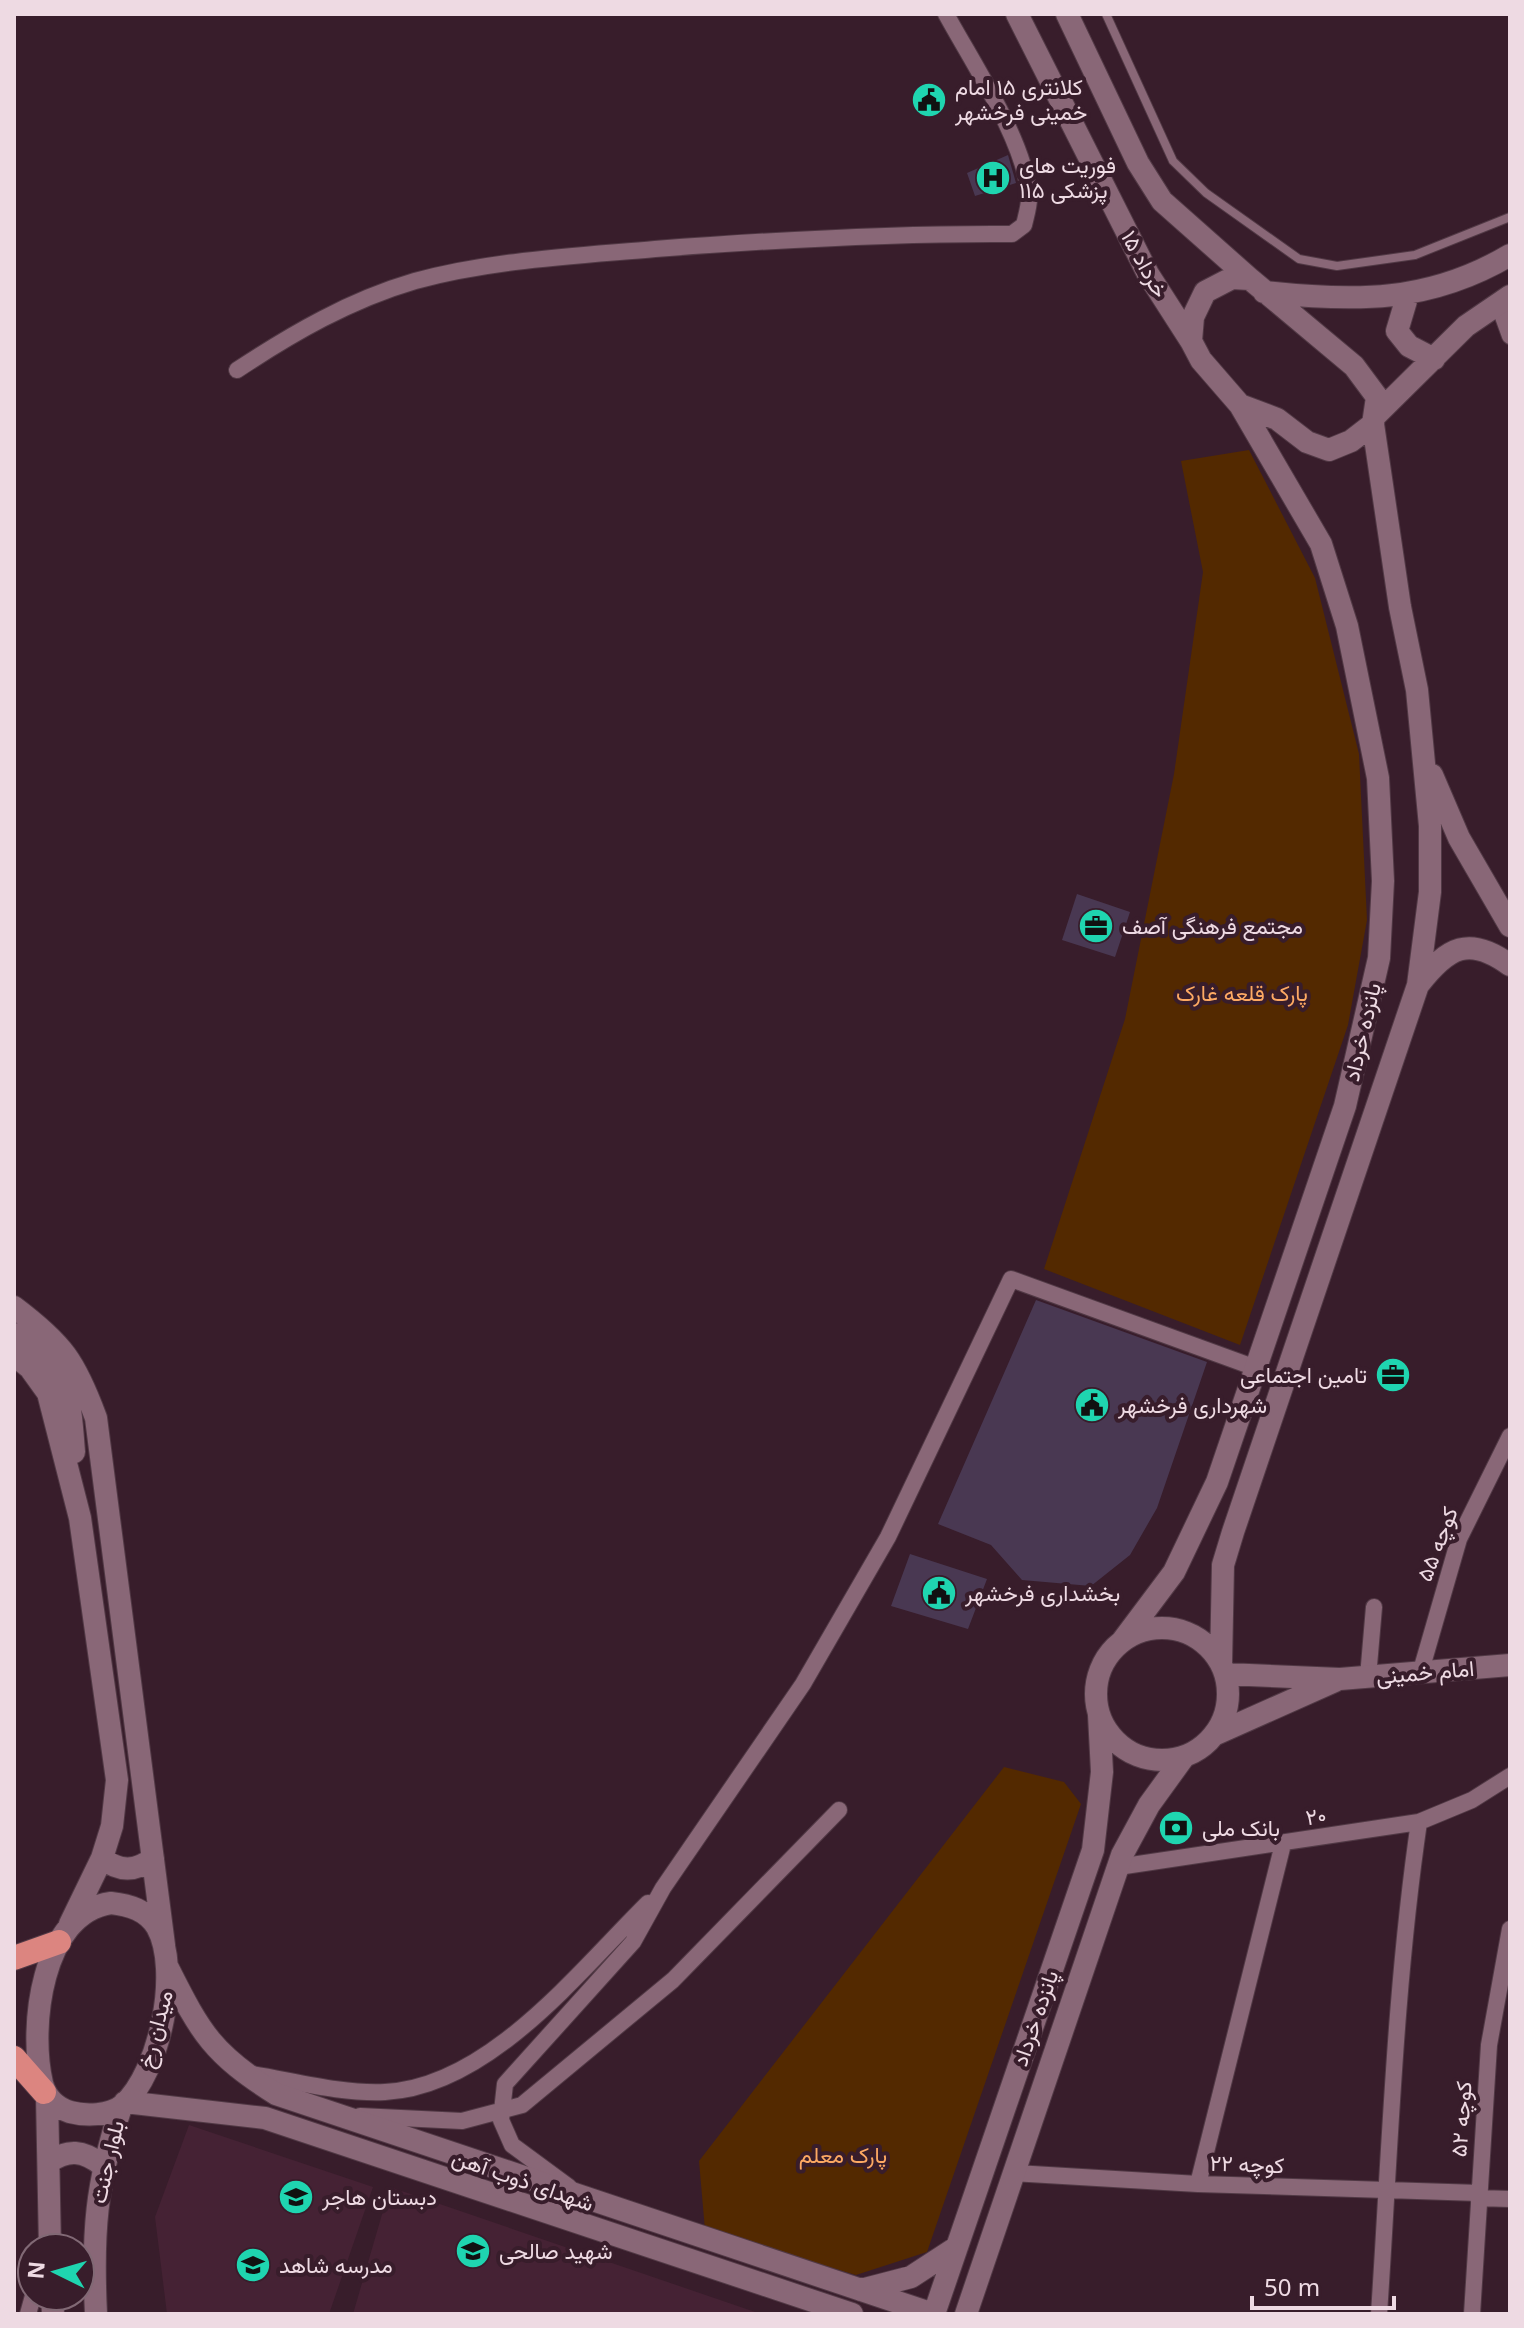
<svg xmlns="http://www.w3.org/2000/svg" width="1524" height="2328" font-family="'Noto Sans',Vazirmatn,sans-serif">
<style>
.built{fill:#452234}
.green{fill:#532900}
.building{fill:#493852}
.lines{fill:none;stroke-linecap:round;stroke-linejoin:round}
.lane-casing{stroke:#513945;stroke-width:10}
.street-casing{stroke:#513945;stroke-width:18}
.secondary-casing{stroke:#513945;stroke-width:24}
.highway-casing{stroke:#513945;stroke-width:26}
.lane{stroke:#896777;stroke-width:8}
.street{stroke:#896777;stroke-width:16}
.secondary{stroke:#896777;stroke-width:22}
.highway{stroke:#dc8580;stroke-width:24}
.labels{text-anchor:middle;stroke-width:8;stroke-linejoin:round;paint-order:stroke}
.poi-label{font-size:22px;fill:#eedae3;stroke:#381d2b;text-anchor:start}
.street-label{font-size:22px;fill:#eedae3;stroke:#381d2b}
.park-label{font-size:22px;fill:#fda963;stroke:#381d2b}
</style>
<rect width="100%" height="100%" fill="#381d2b"/>
<path class="built" d="M189,2125l184,62 -44,127h-162l-12,-97z
M390,2187l371,127h-408z"/>
<path class="green" d="M1249,450l66,128 44,176 8,166 -19,105 -108,320 -196,-76 81,-250 49,-245 29,-202 -22,-111z
M1004,1767l60,15 17,22 -154,448 -71,23 -151,-45 -6,-69z"/>
<path class="building" d="M1008,155l8,28 -41,13 -8,-23z
M1077,894l53,18 -15,45 -53,-17z
M1036,1300l171,62 -50,146 -27,47 -39,31 -69,-6 -31,-35 -53,-21z
M910,1554l77,25 -19,50 -77,-23z"/>
<g class="lines">
<g class="lane-casing">
<path id="lane" d="M1106,14l67,147 33,32 93,66 38,7 78,-11 95,-38"/>
</g>
<g class="street-casing">
<path id="street" d="M1498,303l12,33
M237,370c56,-37 113,-70 178,-89 77,-21 161,-25 240,-32 119,-9 237,-16 357,-15l12,-9c2,-9 6,-21 5,-30 -4,-54 -57,-133 -83,-181
M1420,1674l39,-135 51,-103
M1368,1677l6,-70
M1118,1867l301,-45 53,-22 38,-24
M252,2074c43,7 89,20 133,18 104,-5 194,-121 263,-189
M360,2116l102,5 60,-16 151,-125 166,-170
M1014,2173l184,11 281,9
M1198,2184l85,-340
M569,2187l-57,-42 -11,-25 4,-36 128,-142 30,-54 140,-204 85,-147 123,-258 245,89
M1478,2198l32,1
M28,2314l5,-18
M1379,2314c11,-165 16,-328 40,-492
M1472,2314l17,-269 21,-116"/>
</g>
<g class="secondary-casing">
<path id="secondary" d="M1017,14l131,260 43,67
M1067,14l71,149 24,38 88,78
M1264,292c91,10 165,11 246,-37
M1408,294l-11,37 12,15 25,13
M1376,415l90,-89 44,-30
M1432,775l27,63 51,88
M1419,984c29,-37 50,-49 91,-19
M14,1307c49,37 61,54 82,111l68,527
M14,1334c55,24 56,66 60,118
M14,1355l16,13 18,25 32,125 37,262 -5,46 -10,32 -32,66
M1096 1694a66 66 0 1 1 132 0a66 66 0 1 1-132 0Z
M1123,1640l51,-68 43,-90 128,-376 34,-148 4,-77 -5,-103 -31,-152 -26,-82 -81,-139
M1221,1664l2,-99 10,-33 185,-547 12,-93v-66l-13,-136 -17,-83 -27,-183 4,-27 -23,-31 -104,-87 -18,-1 -27,14 -12,25 -2,24 10,19 39,45 37,14 30,23 22,8 22,-9 22,-17
M1226,1674l114,5 170,-14
M1216,1734l119,-53
M102,1858c17,14 34,14 51,0
M111,1903c18,2 36,7 46,24 24,43 3,145 -34,178 -13,11 -38,11 -53,7 -15,-5 -24,-14 -28,-29 -13,-55 -1,-170 69,-180z
M168,1968c33,66 45,86 108,126l657,220
M47,2096l3,152
M125,2102l140,16 587,196
M49,2162c19,-13 34,-12 53,3
M861,2290l50,-13 46,-30
M52,2296l1,18
M96,2314c-4,-81 0,-130 25,-207
M934,2314l159,-464 9,-78 -3,-57
M966,2314l156,-459 27,-50 34,-47"/>
</g>
<g class="highway-casing">
<path id="highway" d="M14,1958l45,-16
M14,2058l30,34"/>
</g>
<use href="#lane" class="lane"/>
<use href="#street" class="street"/>
<use href="#secondary" class="secondary"/>
<use href="#highway" class="highway"/>
</g>
<defs>
<g id="civic-disc" transform="scale(1.8)"><circle r="9.5" fill="#1fd5b0" stroke="#381d2b"/><path d="M-.6-6.5H3V-4.5H.6V-3L4-1V1h2V6H-6V1h2V-1L-.6-3ZM-1.2 2.5V6h2.4V2.5Z" fill="#111"/></g>
<g id="hospital-disc" transform="scale(1.8)"><circle r="9.5" fill="#1fd5b0" stroke="#381d2b"/><path d="M-5-5h3v3.5h4V-5h3V5h-3V1.5h-4V5h-3Z" fill="#111"/></g>
<g id="office-disc" transform="scale(1.8)"><circle r="9.5" fill="#1fd5b0" stroke="#381d2b"/><path d="M-6-3h4V-5.5h4V-3h4V5H-6ZM-1-4.5V-3h2v-1.5ZM-6 0V1H6V0Z" fill="#111"/></g>
<g id="bank-disc" transform="scale(1.8)"><circle r="9.5" fill="#1fd5b0" stroke="#381d2b"/><path d="M-6-4H6V4H-6ZM0-2.3a2.3 2.3 0 1 0 0 4.6a2.3 2.3 0 1 0 0-4.6Z" fill="#111"/></g>
<g id="school-disc" transform="scale(1.8)"><circle r="9.5" fill="#1fd5b0" stroke="#381d2b"/><path d="M0-5L7-2L0 1L-7-2ZM-4 1L0 2.5L4 1V4Q0 6-4 4Z" fill="#111"/></g>
</defs>
<g fill-rule="evenodd">
<use href="#civic-disc" x="929" y="100"/>
<use href="#hospital-disc" x="993" y="178"/>
<use href="#office-disc" x="1096" y="926"/>
<use href="#office-disc" x="1393" y="1375"/>
<use href="#civic-disc" x="1092" y="1405"/>
<use href="#civic-disc" x="939" y="1593"/>
<use href="#bank-disc" x="1176" y="1828"/>
<use href="#school-disc" x="296" y="2197"/>
<use href="#school-disc" x="473" y="2251"/>
<use href="#school-disc" x="253" y="2265"/>
</g>
<g class="labels">
<g class="poi-label">
<text x="955" y="95">کلانتری ۱۵ امام<tspan x="955" dy="25">خمینی فرخشهر</tspan></text>
<text x="1019" y="173">فوریت های<tspan x="1019" dy="25">پزشکی ۱۱۵</tspan></text>
<text x="1122" y="934">مجتمع فرهنگی آصف</text>
<text x="1367" y="1383" text-anchor="end">تامین اجتماعی</text>
<text x="1118" y="1413">شهرداری فرخشهر</text>
<text x="965" y="1601">بخشداری فرخشهر</text>
<text x="1202" y="1836">بانک ملی</text>
<text x="322" y="2205">دبستان هاجر</text>
<text x="499" y="2259">شهید صالحی</text>
<text x="279" y="2273">مدرسه شاهد</text>
</g>
<g class="street-label">
<text transform="translate(1145 264) rotate(61)" y="8">۱۵ خرداد</text>
<text transform="translate(1362 1032) rotate(-77)" y="8">پانزده خرداد</text>
<text transform="translate(1437 1544) rotate(-69)" y="8">کوچه ۵۵</text>
<text transform="translate(1425 1672) rotate(-5)" y="8">امام خمینی</text>
<text transform="translate(1316 1816) rotate(-9)" y="8">۲۰</text>
<text transform="translate(1035 2018) rotate(-71)" y="8">پانزده خرداد</text>
<text transform="translate(155 2029) rotate(-75)" y="8">میدان رخ</text>
<text transform="translate(1461 2119) rotate(-86)" y="8">کوچه ۵۲</text>
<text transform="translate(107 2162) rotate(-77)" y="8">بلوار جنت</text>
<text transform="translate(1247 2164) rotate(2)" y="8">کوچه ۲۲</text>
<text transform="translate(523 2180) rotate(19)" y="8">شهدای ذوب آهن</text>
</g>
<g class="park-label">
<text x="1242" y="1001">پارک قلعه غارک</text>
<text x="843" y="2163">پارک معلم</text>
</g>
</g>
<rect width="1524" height="2328" fill="none" stroke="#eedae3" stroke-width="32"/>
<g transform="translate(56 2272) rotate(275)"><circle r="38" fill="#381d2b" stroke="#816975" stroke-width="2"/>
<path d="M0-6L14 30L0 20L-14 30Z" fill="#1fd5b0"/>
<text y="-12" font-size="22" font-weight="bold" text-anchor="middle" fill="#eedae3">N</text>
</g>
<path d="M1252 2296v12h142v-12" fill="none" stroke="#eedae3" stroke-width="4"/>
<text x="1264" y="2296" font-size="24" fill="#eedae3" stroke="#381d2b" stroke-width="6" paint-order="stroke">50 m</text>
</svg>
